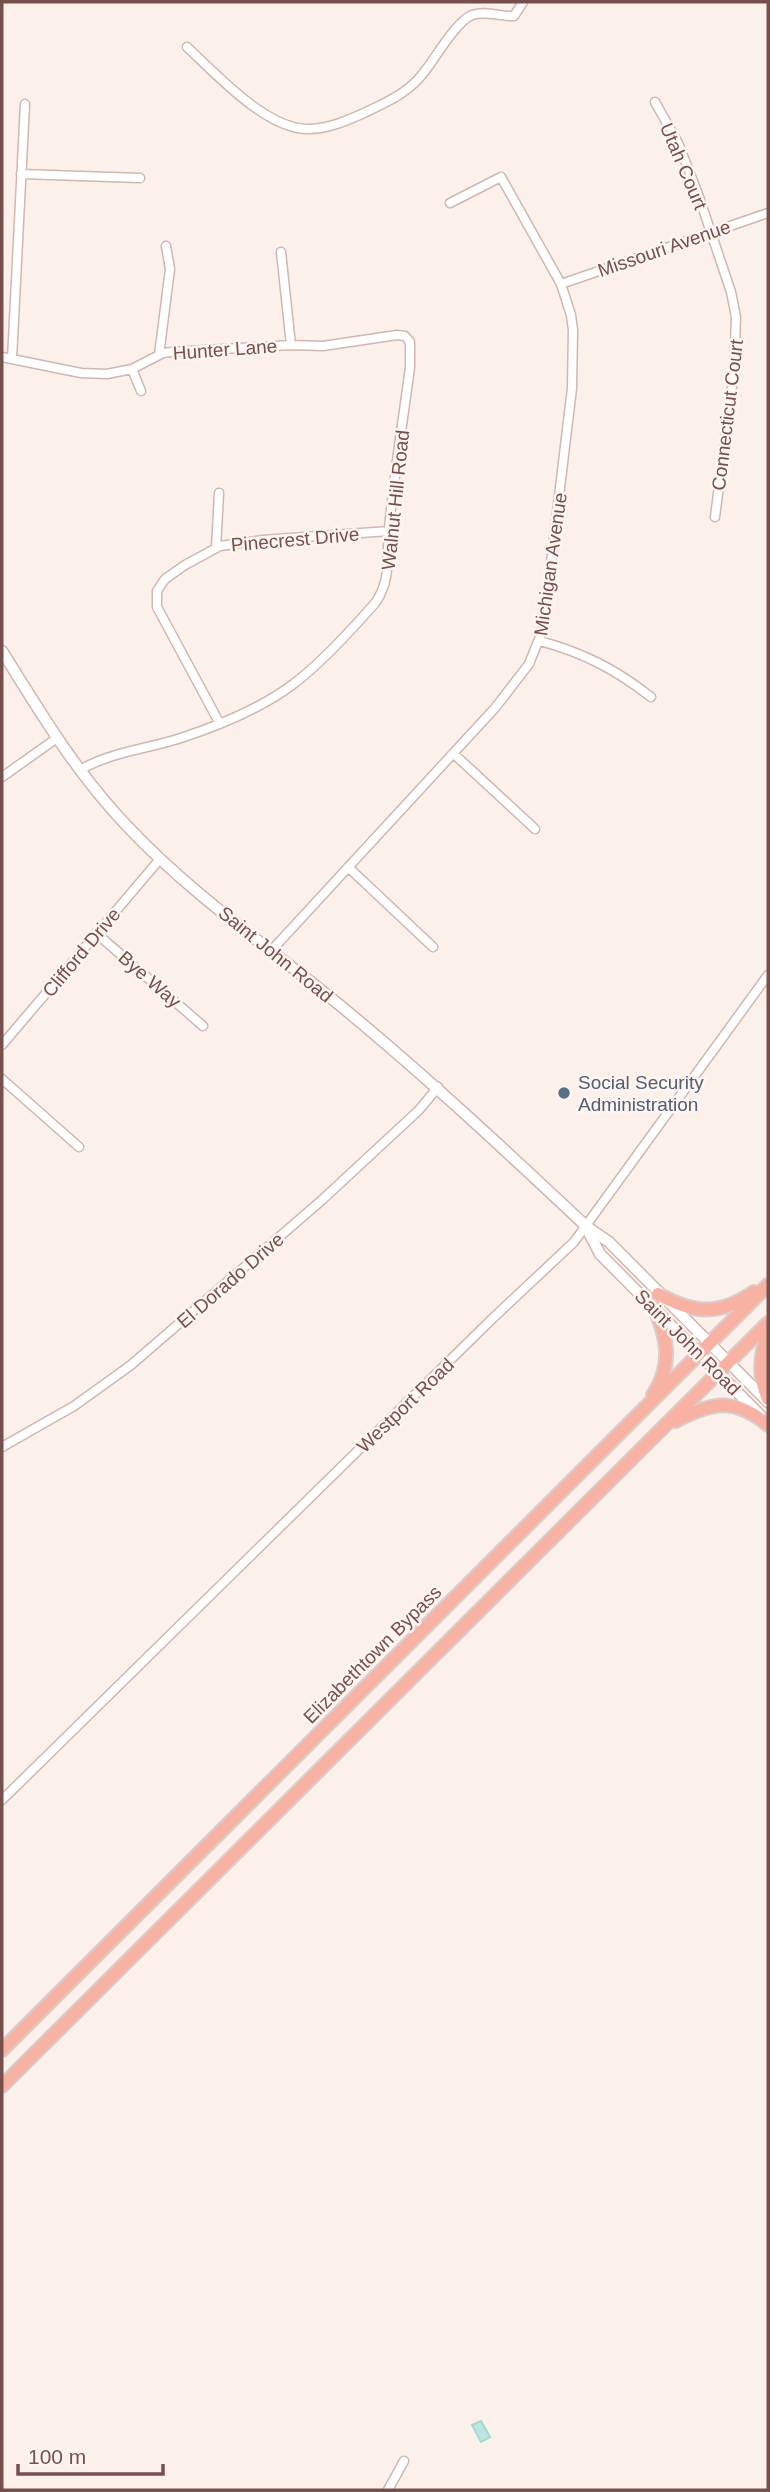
<svg xmlns="http://www.w3.org/2000/svg" width="770" height="2492" font-family="Arial,sans-serif">
<style>
.water{fill:#bee6e1;stroke:#a4d8d2;stroke-width:2}
.lines{fill:none;stroke-linecap:round;stroke-linejoin:round}
.minor-casing{stroke:#d1b7b1;stroke-width:11}
.tertiary-casing{stroke:#d1b7b1;stroke-width:13}
.trunk-casing{stroke:#d9cecd;stroke-width:16}
.minor{stroke:#fff;stroke-width:8}
.tertiary{stroke:#fff;stroke-width:10}
.trunk{stroke:#f7b2a4;stroke-width:12}
.service-dot{fill:#5c6f8a;stroke:#fff5f0;stroke-width:2.5}
.labels{text-anchor:middle;stroke-width:5;stroke-linejoin:round;paint-order:stroke}
.street-label{font-size:19px;fill:#77504d;stroke:#fff5f0}
.service-label{font-size:19px;fill:#4e5e75;stroke:#fff5f0;text-anchor:start}
</style>
<rect width="100%" height="100%" fill="#fcf0ea"/>
<path class="water" d="M481,2421l9,16 -9,5 -9,-17z"/>
<g class="lines">
<g class="minor-casing">
<path id="minor" d="M187,47c29,27 79,82 121,82 20,0 38,-8 56,-16 21,-10 42,-19 57,-37 13,-15 34,-54 51,-61 15,-5 28,2 42,1l9,-14
M655,102l23,41 20,51 33,98 5,25 -2,54 -19,146
M21,174l119,4
M281,252l10,93
M561,284l207,-71
M159,355l11,-86 -4,-23
M2,357l79,16 26,1 25,-5 31,-16 9,-1 119,-7 32,1 74,-11 8,1 5,6v25c-7,54 -16,108 -21,161 -3,27 3,50 -13,74 -21,24 -58,64 -84,83 -32,24 -72,40 -111,53 -34,11 -70,14 -101,32
M12,359l13,-255
M132,369l9,22
M216,548l3,-55
M540,641c44,12 75,28 111,56
M220,724l-63,-117v-16l8,-12 20,-14 35,-19 43,-6 126,-9
M454,754l81,75
M2,777l55,-39
M348,867l85,80
M96,933l107,93
M271,951l224,-243 34,-44 14,-35 29,-241 1,-58 -2,-15 -10,-31 -60,-107 -51,26
M2,1045l158,-186
M2,1079l77,68
M2,1447l72,-41 57,-41 191,-165 97,-90 19,-23
M2,1800l490,-481 82,-77 194,-267
M388,2490l16,-29"/>
</g>
<g class="tertiary-casing">
<path id="tertiary" d="M2,651c38,61 75,123 126,176 64,68 142,121 214,180 85,70 164,144 244,219l23,16 159,160
M586,1227l14,27 160,161"/>
</g>
<g class="trunk-casing">
<path id="trunk" d="M658,1294c36,20 61,22 96,-2
M768,1332c-8,23 -10,44 0,67
M653,1395c20,-30 15,-58 0,-89
M676,1421c36,-19 58,-24 92,4
M2,2050l766,-765
M2,2086l766,-763"/>
</g>
<use href="#minor" class="minor"/>
<use href="#tertiary" class="tertiary"/>
<use href="#trunk" class="trunk"/>
</g>
<circle class="service-dot" cx="564" cy="1093" r="7"/>
<g class="labels">
<g class="street-label">
<text transform="translate(684 166) rotate(67)" y="7">Utah Court</text>
<text transform="translate(664 248) rotate(-19)" y="7">Missouri Avenue</text>
<text transform="translate(225 349) rotate(-4)" y="7">Hunter Lane</text>
<text transform="translate(727 415) rotate(-83)" y="7">Connecticut Court</text>
<text transform="translate(395 500) rotate(-84)" y="7">Walnut Hill Road</text>
<text transform="translate(295 539) rotate(-5)" y="7">Pinecrest Drive</text>
<text transform="translate(550 564) rotate(-82)" y="7">Michigan Avenue</text>
<text transform="translate(81 952) rotate(-50)" y="7">Clifford Drive</text>
<text transform="translate(276 954) rotate(39)" y="7">Saint John Road</text>
<text transform="translate(150 979) rotate(41)" y="7">Bye Way</text>
<text transform="translate(230 1280) rotate(-41)" y="7">El Dorado Drive</text>
<text transform="translate(688 1342) rotate(45)" y="7">Saint John Road</text>
<text transform="translate(405 1405) rotate(-44)" y="7">Westport Road</text>
<text transform="translate(372 1654) rotate(-45)" y="7">Elizabethtown Bypass</text>
</g>
<g class="service-label">
<text x="578" y="1089">Social Security<tspan x="578" dy="22">Administration</tspan></text>
</g>
</g>
<rect width="770" height="2492" fill="none" stroke="#77504d" stroke-width="7"/>
<path d="M18 2464v10h145v-10" fill="none" stroke="#77504d" stroke-width="3.5"/>
<text x="28" y="2464" font-size="21" fill="#77504d" stroke="#fff5f0" stroke-width="5" paint-order="stroke">100 m</text>
</svg>
